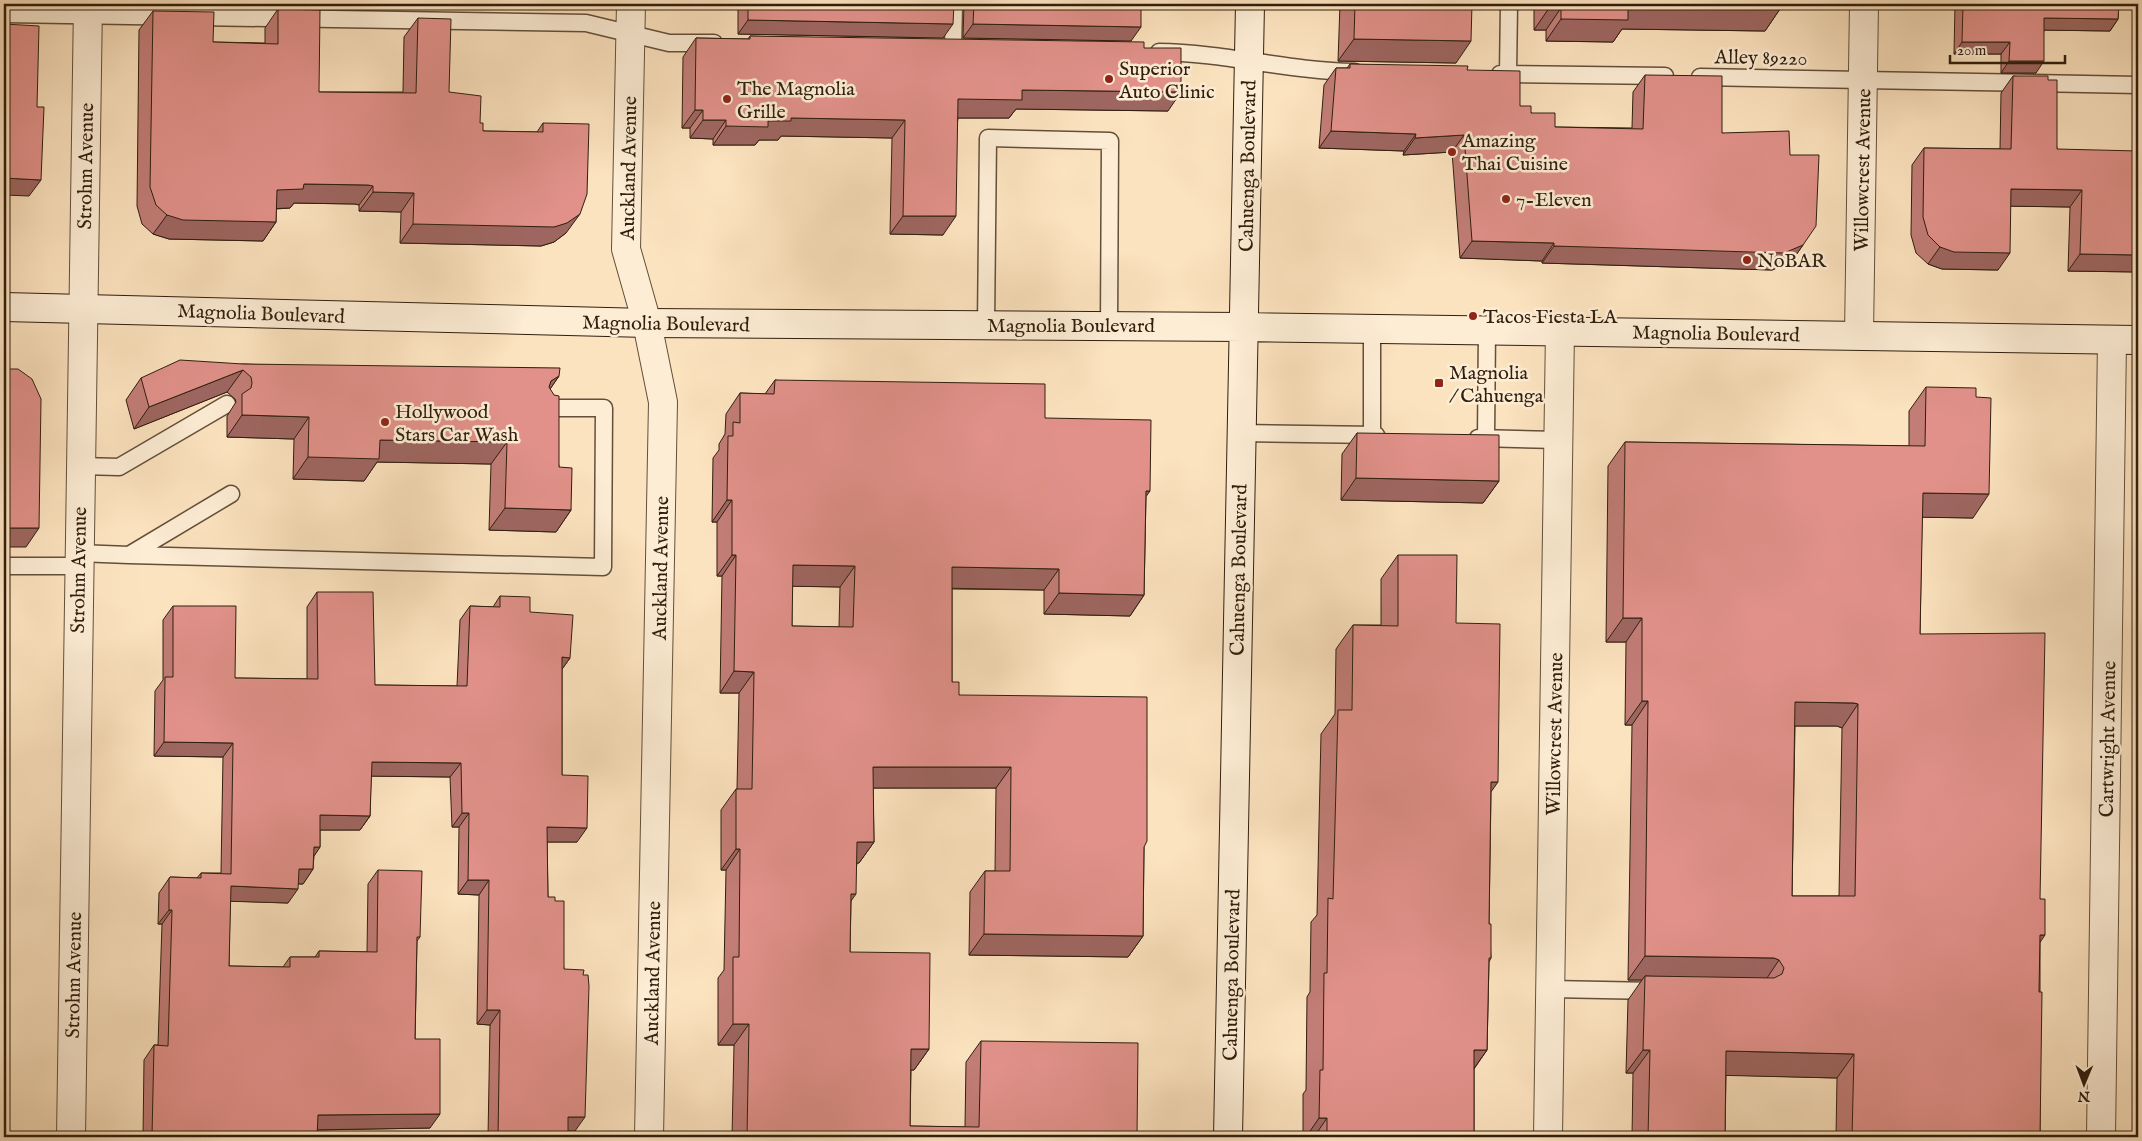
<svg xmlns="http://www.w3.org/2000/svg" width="2142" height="1141" font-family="'IM FELL English',serif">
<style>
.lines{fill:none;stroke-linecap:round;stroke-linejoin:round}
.service-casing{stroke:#634f3a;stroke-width:19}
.minor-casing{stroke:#634f3a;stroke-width:30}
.secondary-casing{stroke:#301e0e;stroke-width:30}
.service{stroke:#fdedd5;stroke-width:16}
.minor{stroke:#fdedd5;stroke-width:28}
.secondary{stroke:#fdedd5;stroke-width:28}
.wall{fill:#c27d77;stroke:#301e0e;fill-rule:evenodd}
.shaded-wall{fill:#9e6661;stroke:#301e0e}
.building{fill:#e1918a;stroke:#301e0e;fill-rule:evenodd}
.poi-dot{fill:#8f2418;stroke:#fdedd5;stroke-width:2}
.labels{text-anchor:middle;stroke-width:5;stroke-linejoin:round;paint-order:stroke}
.street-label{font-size:20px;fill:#301e0e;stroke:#fdedd5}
.poi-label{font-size:20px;fill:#301e0e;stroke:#fdedd5;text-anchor:start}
</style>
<rect width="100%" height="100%" fill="#fce3bf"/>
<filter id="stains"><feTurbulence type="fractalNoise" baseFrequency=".004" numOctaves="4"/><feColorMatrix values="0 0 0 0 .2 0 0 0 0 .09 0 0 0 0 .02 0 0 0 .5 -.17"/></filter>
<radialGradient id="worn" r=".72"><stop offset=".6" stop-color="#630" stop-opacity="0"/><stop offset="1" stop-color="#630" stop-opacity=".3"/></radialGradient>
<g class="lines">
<g class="service-casing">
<path id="service" d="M4,14l582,9 83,20h45
M953,48l1,-44
M1159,52c66,1 130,19 196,20
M1500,74l165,2
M1508,74l1,-70
M1700,77l438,8
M986,325l2,-187 122,3 -1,185
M1241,433l135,2
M1372,435v-106
M1478,438l80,2
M1486,438l1,-108
M80,466l39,1 108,-63
M78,553l51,2 102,-61
M129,555l474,12 1,-159h-60
M4,566h74
M1550,989l105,2"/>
</g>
<g class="minor-casing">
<path id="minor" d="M631,4l-5,245 21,74 16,79 -14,735
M1859,335l5,-331
M71,1137l17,-1133
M1548,1137l12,-807
M2101,1137l11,-797"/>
</g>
<g class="secondary-casing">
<path id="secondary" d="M4,307l643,16 597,4 894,13
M1228,1137l22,-1133"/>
</g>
<use href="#service" class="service"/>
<use href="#minor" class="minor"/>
<use href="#secondary" class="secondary"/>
</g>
<path class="wall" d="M738,4h216l-11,34 -205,-4z
M964,4h177l-10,37 -168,-3z
M1340,4h132l-16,59 -118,-2z
M1534,4h246v5l-15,22 -143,-2 -9,13 -67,-1v-11h-12z
M1955,4h164l-1,15 -8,12 -66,-1 -8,43h-35v-19h-47z
M278,9l41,83h84l1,-55 14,-19 31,74 31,31 3,8 54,1 6,-9 23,110 -12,9 -13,4 -141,-3 1,-31 -42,-1v-6l-4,-1 -61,-1 -4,5 -14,1v13l-13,19 -94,-2 -16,-5 -11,-10 -5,-18 2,-176 14,-19 60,31 52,1v-15z
M750,36l394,12 24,63 -152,-2 -7,9h-51l-15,117 -53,-1 2,-96 -111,-2 -3,4h-19l-4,5h-42v-6l-23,-1v-10h-8l1,-71 13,-19 52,1z
M1350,64l117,6 53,36 35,21 77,1 1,-36 12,-17 77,58 68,22 13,90 -12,17 -19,8 -230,-7v-2l-82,-3 -8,-106 -49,3 1,-4 -85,-3 5,-63 12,-17h11z
M2013,76l35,4 9,69 81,123 -70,-1 2,-64 -60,-1 -12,64 -56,-1 -14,-5 -12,-11 -5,-18 1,-70 12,-17 76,1 1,-56z
M243,364l316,12 -9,13 9,78 12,43 -15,22 -67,-2 2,-66 -114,-2 -13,19 -71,-2 1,-40 -67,-2v-21l9,-14 -1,-3 -8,-7 -93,37 -8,-29 15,-22z
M775,380l270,38 101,79 -2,98 -14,21 -86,-2v-24l-92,-1v93l7,13 185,152 -1,89 -15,21 -159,-2 1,-63 15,-21h10l1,-83h-123l1,54 -15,21h-2l-6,39 -1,50 79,97 -15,21h-3l-1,56 55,1 1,-65 15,-21 156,96h-405l2,-92h-16v-67l6,-8 2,-100h-5v-60l15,-21h1l2,-96h-19l2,-117h-5v-54h-5l1,-64 6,-8v-6l6,-10 1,-20 14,-21 25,1zM792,586l48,1 -1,40 -47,-1z
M1926,387l47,131 -51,-1 -2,117 120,265v238h-204l1,-59 -111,-3 -1,62h-93l1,-64h-7l2,-73 14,-20h-14l4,-255h-7l1,-83h-20l2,-176 17,-24 284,4v-35zM1795,726h42l5,2 -3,168h-47z
M1357,433l142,48 -16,22 -142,-3 1,-46z
M1398,555l58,68 35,170 -2,131 2,34 -2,4 -2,88 -13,19v68h-171v-43l3,-4 1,-93 3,-5 1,-70 6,-7 4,-181 14,-20 1,-65 17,-24h28v-46z
M317,592l58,93 82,1 3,-66 10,-14 23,1 7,-11 30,16 40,46 -8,11v106l15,67h-30l1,55 7,4 9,68 11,162h-7v6h-80l2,-112 -13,-1 2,-129 -21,-1 1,-67h-7l-2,-50 -79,-1 -1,40 -10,14h-40v17l-6,9 -1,13 -10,15h-5l-10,19 -58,-2 -1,65 54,1 7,-10h25l4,-6 48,1 1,-68 10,-14 42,67 -3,4 -2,98 15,89 -113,2v7h-174l1,-77 10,-15h4l4,-121h-4l1,-31 11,-16 27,1 4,-5h20l2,-116 -69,-1 1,-65 8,-11v-60l10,-14 62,72 72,1v-72z"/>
<path class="shaded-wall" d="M268,4h43l-4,5 -42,-1z
M1628,7l152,2 -15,22 -143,-2 -9,13 -67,-1 15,-22z
M1549,8h12l-15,22h-12z
M2044,18l74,1 -8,12 -74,-1z
M748,20l205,4 -10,14 -205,-4z
M973,24l168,3 -10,14 -168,-3z
M1354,39l117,2 -15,22 -118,-2z
M1962,42h48l-9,12h-47z
M2009,61h35l-8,12h-35z
M1022,90l159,2 -13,19 -152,-2 -7,9h-64l13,-19z
M695,110h8l-13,18h-8z
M791,118l114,2 -13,18 -111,-2 -3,4h-19l-4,5h-42l13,-19z
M703,120h23l-13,19 -23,-1z
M1331,131l85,3 -12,17 -85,-3z
M1464,135l-12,17 -49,3 12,-17z
M4,178l37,2 -12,16 -25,-1z
M304,184l64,1 5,1 -14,19 -4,-1 -61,-1 -4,5 -26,1 13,-19z
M2011,189l71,1 -12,17 -71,-1z
M373,192l41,1 -13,19 -42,-1z
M580,214l-14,19 -12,9 -13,4 -141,-3 13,-19z
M167,215l109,7 -13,19 -94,-2 -16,-5z
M903,216h53l-13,19 -53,-1z
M1472,241l82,2 -12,18 -82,-3z
M1803,245l-12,17 -19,8 -230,-7 12,-17z
M1940,247l70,6 -12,17 -56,-1 -14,-5z
M2080,254l58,1v17l-70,-1z
M243,370l-16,22 -93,37 15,-22z
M559,376l-15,22 7,-17z
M242,415l67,2 -15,22 -67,-2z
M380,440l127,2 -16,22 -114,-2 -13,19 -71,-2 15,-22z
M1356,478l143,3 -16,22 -142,-3z
M1146,491h4l-15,21z
M1923,493l66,1 -16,24 -67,-1z
M727,500h5l-15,22h-5z
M505,508l66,2 -15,22 -67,-2z
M4,528h35l-13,19h-22z
M732,555h4l-14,21h-5z
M793,565l62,1 -15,21 -62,-1z
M952,567l107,2 -15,21 -106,-2z
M1059,593l85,2 -14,21 -86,-2z
M1623,618h19l-16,24h-20z
M562,657l8,1 -10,14z
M734,671l20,1 -15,21h-19z
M1642,701h6l-16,24h-7z
M1795,702l59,1 4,1 -16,24 -5,-2h-59z
M164,742l69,1 -10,14 -69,-1z
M372,762l89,1 -11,14 -88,-1z
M873,767h138l-15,21h-137z
M1491,782h7l-17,24z
M462,813h7l-10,14h-7z
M320,815l50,1 -10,14h-50z
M547,827l40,1 -10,14h-40z
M857,842h17l-15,21h-17z
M314,847h6l-10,15z
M736,849h4l-14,21h-5z
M299,869h14l-10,15 -14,-1z
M468,880h21l-10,15 -21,-1z
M231,886l67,3 -10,14 -67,-2z
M851,894h5l-15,21z
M169,910h3l-10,14h-4z
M984,934l159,2 -15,21 -159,-2z
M2040,935h5l-16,24z
M1645,956l129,2 5,2 -16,24 -118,-8 -3,4h-14z
M487,1010h13l-10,15 -13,-1z
M733,1024h16l-15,21h-16z
M911,1049h18l-15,21h-17z
M1474,1050h13l-17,24z
M1643,1050h7l-17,23h-7z
M1726,1051l128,3 -17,24 -128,-3z
M440,1114l-10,14 -122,2 10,-15z
M568,1117h17l-10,14h-17z
M1319,1118h8l-13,19h-8z"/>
<path class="building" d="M748,4h206l-1,20 -205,-4z
M974,4h167v23l-168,-3z
M1355,4h117l-1,37 -117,-2z
M1549,4h231v5l-152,-2v13l-67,-1v-11h-12z
M1963,4h156l-1,15 -74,-1v43h-35l1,-19h-48z
M278,9l42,1 -1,82 97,1 2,-75 33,1 -2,73 32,4 -1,27h3v8l60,1v-9l46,1 -2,70 -7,20 -13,9 -13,4 -141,-3 1,-31 -41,-1v-6l-5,-1 -64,-1 -1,5 -26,1 -1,32 -93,-2 -16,-5 -11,-10 -6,-18 3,-176 61,1 -1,30 65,2z
M4,24l35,2 -2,81h7l-3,73 -37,-2z
M750,36l394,6v6h37v44l-159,-2v10l-64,-1 -2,117h-53l2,-96 -114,-2v3h-23v6l-42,-1v-6h-23v-10h-8l1,-72 54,1z
M1350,64l118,2 -1,4 53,1v35h11v7h24v14l88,2 2,-54 77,1v57l67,-2 1,24h29l-3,71 -13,19 -19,8 -230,-7v-3l-82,-2 -8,-106 -49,3 1,-4 -85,-3 5,-63h14z
M2013,76h35v4h9v69l81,2v104l-58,-1 2,-64 -71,-1 -1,64 -56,-1 -14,-5 -12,-12 -5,-18 1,-69 87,1z
M180,360l63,4 317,4 -1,8 -8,5 -2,6 5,8 5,1v71l13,1 -1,42 -66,-2 2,-66 -127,-2 -1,19 -71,-2 1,-40 -67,-2v-21l9,-6 1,-5 -1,-6 -8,-7 -94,37 -8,-29z
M4,369h14l14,10 9,20 -2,129h-35z
M775,380l270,4v34l106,2 -1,71h-4l-2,104 -85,-2v-24l-107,-2v115h7v13l188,2v144l-3,6 -1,89 -159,-2 1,-63h25l1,-104h-138l1,75h-17l-1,52h-5l-1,58 80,1 -1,96h-18l-1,77 69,1 2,-86 157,2 -1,94h-390l2,-113h-16v-67h6l1,-108h-4v-60h16l2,-117 -20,-1 2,-116h-4v-55h-5l1,-64h5v-14l7,1v-30l34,1zM793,565l62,1 -2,61 -61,-1z
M1926,387l50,1v9l15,1 -2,96 -66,-1 -3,141 125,-1 -5,266h5v36h-5l-1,57h3l-2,145h-188l2,-83 -128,-3 -1,86h-77l2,-87h-7l2,-74 129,2 8,-4 2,-6 -5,-8 -5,-2 -129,-2 3,-255h-6v-83h-19l2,-176 300,4zM1795,702l59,1 4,1 -3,192h-63z
M1357,433l142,2v46l-143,-3z
M1398,555h59l-1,68 44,1 -2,158h-7l-2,142h2v34h-2l-2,92h-13v87h-147v-19h-8l1,-48h3l1,-97h3l1,-75 5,1 5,-189h14l1,-85 45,1z
M317,592h56l2,93 92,1 3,-80 30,1v-11l30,1v15l43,3 -3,43 -8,-1v118l26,1 -1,52 -40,-1 1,70h7v4h9v68l20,1 -1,5h5l1,11 -4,131h-17v20h-70l2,-127h-13l2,-130h-21l1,-67h-7l-1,-50 -89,-1 -2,54 -50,-1v32h-6l-1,22h-14l-1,20 -67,-3 -2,80 61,1v-10h29v-6l58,1 1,-82 44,1 -2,66h-3l-2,102h25v75l-122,1 -1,22h-154v-1h-11l2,-91 14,1 4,-136h-3v-31l1,-2 31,1v-5l30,1 2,-131 -69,-1 1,-65h8v-71h63l-1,72 83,1z"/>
<g class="poi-dot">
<circle cx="1109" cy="79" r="5"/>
<circle cx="727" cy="99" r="5"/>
<circle cx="1452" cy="152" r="5"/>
<circle cx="1506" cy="199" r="5"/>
<circle cx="1747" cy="260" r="5"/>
<circle cx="1473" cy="316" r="5"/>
<rect x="1434" y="378" width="10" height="10" rx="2.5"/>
<circle cx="385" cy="422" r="5"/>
</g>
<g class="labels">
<g class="street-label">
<text transform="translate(1761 57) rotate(1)" y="7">Alley 89220</text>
<text transform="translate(85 166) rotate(-89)" y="7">Strohm Avenue</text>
<text transform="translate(1247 166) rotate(-89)" y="7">Cahuenga Boulevard</text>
<text transform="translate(628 168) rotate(-89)" y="7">Auckland Avenue</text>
<text transform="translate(1862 170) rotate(-89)" y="7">Willowcrest Avenue</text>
<text transform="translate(261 313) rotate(2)" y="7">Magnolia Boulevard</text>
<text transform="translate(666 323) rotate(1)" y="7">Magnolia Boulevard</text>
<text x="1071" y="332">Magnolia Boulevard</text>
<text transform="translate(1716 333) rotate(1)" y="7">Magnolia Boulevard</text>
<text transform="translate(660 568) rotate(-89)" y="7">Auckland Avenue</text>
<text transform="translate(78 570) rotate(-89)" y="7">Strohm Avenue</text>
<text transform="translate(1238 570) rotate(-89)" y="7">Cahuenga Boulevard</text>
<text transform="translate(1554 734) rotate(-89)" y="7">Willowcrest Avenue</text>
<text transform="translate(2107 739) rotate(-89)" y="7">Cartwright Avenue</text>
<text transform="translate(652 973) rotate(-89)" y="7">Auckland Avenue</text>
<text transform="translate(73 975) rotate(-89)" y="7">Strohm Avenue</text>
<text transform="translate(1231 975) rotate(-89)" y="7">Cahuenga Boulevard</text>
</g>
<g class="poi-label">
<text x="1119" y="75">Superior<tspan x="1119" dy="23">Auto Clinic</tspan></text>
<text x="737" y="95">The Magnolia<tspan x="737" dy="23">Grille</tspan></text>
<text x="1462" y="147">Amazing<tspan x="1462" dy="23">Thai Cuisine</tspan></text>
<text x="1516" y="206">7-Eleven</text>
<text x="1757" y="267">NoBAR</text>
<text x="1483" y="323">Tacos Fiesta LA</text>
<text x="1449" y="379">Magnolia<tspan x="1449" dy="23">/ Cahuenga</tspan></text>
<text x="395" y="418">Hollywood<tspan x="395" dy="23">Stars Car Wash</tspan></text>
</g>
</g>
<rect width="2142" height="1141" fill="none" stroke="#fce3bf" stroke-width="20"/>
<rect x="5" y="5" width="2132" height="1131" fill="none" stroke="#301e0e" stroke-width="2.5"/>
<rect x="10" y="10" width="2122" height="1121" fill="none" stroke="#301e0e"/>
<g transform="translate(2084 1084) rotate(181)" stroke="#fdedd5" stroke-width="4" paint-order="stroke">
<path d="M0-4L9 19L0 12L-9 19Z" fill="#301e0e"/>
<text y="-8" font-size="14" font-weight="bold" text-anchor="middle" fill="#301e0e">N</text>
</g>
<path d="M1950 55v8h115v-8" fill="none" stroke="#301e0e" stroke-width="2.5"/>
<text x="1957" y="55" font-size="15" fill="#301e0e" stroke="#fdedd5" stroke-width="4" paint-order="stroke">20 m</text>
<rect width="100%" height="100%" filter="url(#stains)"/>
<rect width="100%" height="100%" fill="url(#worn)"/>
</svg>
